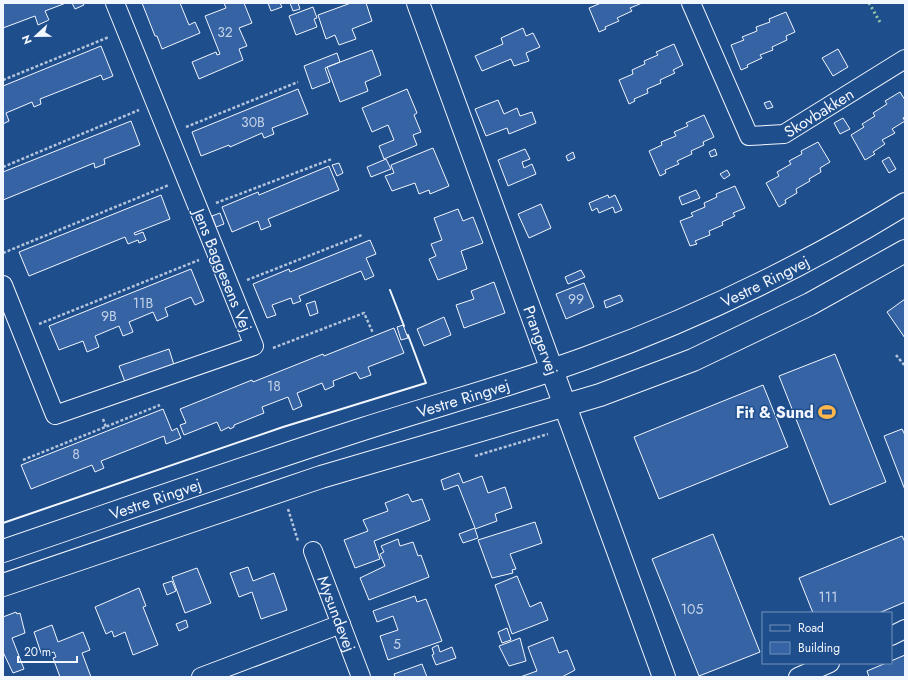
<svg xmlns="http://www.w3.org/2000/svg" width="908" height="680" font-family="Jost,sans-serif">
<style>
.building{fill:#3563a3;stroke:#f2f6ff}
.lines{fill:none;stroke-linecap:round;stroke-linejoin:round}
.street-casing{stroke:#f2f6ff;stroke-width:20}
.secondary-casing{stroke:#f2f6ff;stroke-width:24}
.primary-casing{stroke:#f2f6ff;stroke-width:24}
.path{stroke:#b3c4dc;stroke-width:2.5;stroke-dasharray:3 2;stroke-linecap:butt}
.street{stroke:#1f4e8c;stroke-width:18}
.secondary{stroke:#1f4e8c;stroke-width:22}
.primary{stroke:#1f4e8c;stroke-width:22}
.hedge{stroke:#97c8a6;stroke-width:3;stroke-dasharray:2 3;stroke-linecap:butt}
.wall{stroke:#f2f6ff;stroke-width:2}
.labels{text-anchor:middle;stroke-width:3;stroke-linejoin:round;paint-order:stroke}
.number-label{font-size:14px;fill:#c3d1e8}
.street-label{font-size:16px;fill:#f2f6ff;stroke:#1f4e8c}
.poi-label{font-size:16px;font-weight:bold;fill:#f2f6ff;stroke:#1f4e8c;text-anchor:end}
</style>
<rect width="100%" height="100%" fill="#1f4e8c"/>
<path class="building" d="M3,3h63l-21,8 4,9 -11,5 -3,-9 -32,12z
M72,3h11l1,2 -9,4z
M142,3h38l9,22 6,-3 5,11 -38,16 -5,-13h-2z
M224,3h20l8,20 -13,5 8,18 -8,3 4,11 -44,19 -7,-17 24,-10 1,3 3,-1 -15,-38 21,-8z
M268,3h12l2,4 -11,4z
M290,3h8l2,6 -7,2z
M351,3h15l6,18 -20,8 4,10 -17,6 -4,-10 -9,4 -8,-24z
M601,3h41l-12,5 2,3 -15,7 2,3 -14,6 1,2 -7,3 -10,-24z
M313,7l4,11 -3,1 3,8 -21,8 -7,-19z
M786,12l9,20 -9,4 1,4 -15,7 1,3 -13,5 2,3 -15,7 1,2 -7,3 -10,-25 13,-5 -2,-3 15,-6 -1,-4 14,-5 -1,-3z
M523,28l3,8 7,-3 7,14 -14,6 3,8 -15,5 -3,-7 -29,12 -7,-15 28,-12 -2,-6z
M674,44l9,21 -10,5 2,3 -15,7 1,3 -14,6 1,4 -14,6 1,2 -6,3 -10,-24 14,-6 -1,-4 13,-6 -1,-3 14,-6 -2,-3z
M101,46l12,30 -10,4 -2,-5 -61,24 1,5 -7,3 -2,-5 -26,11 3,8 -6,3v-38z
M838,49l10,18 -15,9 -11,-18z
M372,50l9,25 -16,7 3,9 -28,11 -13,-35z
M337,53l3,9 -15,6 5,14 -18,7 -8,-23z
M298,89l10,25 -36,14 2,6 -10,4 -2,-5 -32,14 -1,-2 -28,11 -9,-24z
M407,89l10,24 -3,2 7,17 -8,3 4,10 -33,14 -5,-13 15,-6 -6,-15 -16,7 -10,-24z
M900,92l5,8v17l-2,1 2,3 -13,8 3,4 -13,7 3,4 -12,8 2,2 -10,6 -14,-25 13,-8 -2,-3 13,-8 -2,-3 14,-9 -2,-3z
M498,100l6,14 13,-6 3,8 12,-4 4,11 -27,11 -2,-6 -21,8 -11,-27z
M770,101l3,6 -6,2 -3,-6z
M704,115l10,22 -11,5 1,3 -13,6 1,3 -15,7 2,3 -14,6 1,3 -6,3 -11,-25 13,-6 -1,-3 15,-6 -2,-4 14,-6 -2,-3z
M843,118l7,11 -10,5 -6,-11z
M131,121l9,24 -36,14 1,5 -10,4 -1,-5 -91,37v-28z
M818,142l12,20 -10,6 1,4 -12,7 1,2 -14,8 1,4 -12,7 1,3 -7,4 -13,-24 13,-7 -2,-4 14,-8 -2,-3 13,-7 -1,-3z
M433,148l16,38 -19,8 -1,-4 -10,4 -4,-11 -23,8 -7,-15 9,-3 -3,-8z
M525,149l5,10 -8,3 2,6 8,-4 4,10 -28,12 -10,-26z
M715,149l2,6 -6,2 -2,-5z
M573,152l2,6 -7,3 -2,-5z
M889,157l7,12 -7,4 -7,-12z
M386,159l5,10 -20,8 -4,-10z
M339,163l4,10 -6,3 -5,-11z
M329,166l10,24 -71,29 3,7 -10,4 -3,-9 -26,11 -10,-25 36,-15 1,3z
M727,170l3,5 -6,4 -4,-5z
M735,186l10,22 -12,5 2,3 -13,6 1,3 -14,6 1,4 -15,6 2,3 -7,2 -10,-25 13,-5 -2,-3 14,-6 -1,-4 13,-6 -1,-3z
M696,190l4,8 -18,7 -3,-8z
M161,195l9,24 -36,14 1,2 8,-3 3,8 -7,3 -1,-3 -10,4 -3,-7 -96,39 -10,-24z
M608,195l1,3 6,-3 7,15 -7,3 -2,-6 -14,6 -2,-5 -5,3 -3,-8z
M541,204l10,24 -22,10 -11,-24z
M458,209l5,12 10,-4 10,26 -22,8 6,18 -29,11 -9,-21 7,-3 -5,-12 11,-4 -8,-22z
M220,213l4,11 -8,3 -4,-11z
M370,240l6,14 -10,4 8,18 -9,4 -4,-9 -62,25 2,5 -8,3 -2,-6 -19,7 4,10 -9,3 -14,-34 36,-15 1,3z
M191,269l13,32 -9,4 -4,-8 -26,11 3,8 -11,5 -4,-9 -24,10 4,10 -10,4 -4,-10 -24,10 4,11 -12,5 -4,-11 -24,9 -10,-24z
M581,270l4,7 -17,7 -3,-7z
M494,282l11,31 -41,15 -8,-23 18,-6 -3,-8z
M584,283l10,24 -28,12 -10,-25z
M620,295l3,6 -17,7 -2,-7z
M905,299v39l-18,-26z
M315,301l3,12 -8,3 -4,-12z
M444,317l7,18 -27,11 -7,-17z
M403,325l5,13 -7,2 -4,-13z
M394,328l10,25 -36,14 3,8 -11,4 -4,-7 -23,9 1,5 -9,4 -3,-7 -25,10 5,13 -9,4 -5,-13 -26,10 2,6 -30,12v2l-4,2 -1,-2 -8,4 -4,-9 -33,13 -4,-10 6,-2 -6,-14 72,-29 1,2 70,-28 1,2z
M169,349l5,16 -49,17 -6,-16z
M835,354l51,128 -56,23 -51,-129z
M763,385l25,62 -129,52 -25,-62z
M163,409l9,22 5,-3 4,10 -15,6 -2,-8 -63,25 3,7 -9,4 -3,-7 -61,24 -10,-24z
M902,429l3,6v55l-21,-54z
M459,473l4,10 19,-7 6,17 17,-6 7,21 -17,6 2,7 -22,8 3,9 -15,5 -4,-9 16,-6 -17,-43 -14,5 -3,-10z
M408,494l4,8 10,-3 8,21 -56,21 6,18 -25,9 -11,-28 24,-9 -5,-11 25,-9 -3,-8z
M535,522l7,21 -32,11 6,15 -4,1 1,3 -21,5 -14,-38z
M713,534l47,118 -61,24 -47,-117z
M902,536l3,6v60l-26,11h-66l-14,-35z
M398,539l2,7 13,-4 5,14 3,-1 8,22 -60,23 -9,-22 25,-12 -5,-12 4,-2 -3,-6z
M248,567l5,14 21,-8 13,37 -26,9 -9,-27 -13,5 -9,-24z
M197,568l14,35 -26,10 -13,-36z
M517,576l13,31 11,-5 7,18 -36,14 -17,-49z
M172,581l4,10 -9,4 -4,-11z
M139,588l7,18 -3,1 15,38 -25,10 -8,-23 -11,5 -2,-6 -6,3 -11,-27z
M415,596l2,6 9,-3 16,42 -54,19 -8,-24 18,-6 -5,-14 -16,6 -4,-11z
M16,612l1,2 3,-1 5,20 -13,5 12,31 -11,4 -10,-21v-35z
M186,620l2,7 -9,4 -3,-7z
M52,625l6,17 25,-10 7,18 -8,3 9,24h-31l-7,-19 3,-1 -2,-5 -12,4 -8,-24z
M507,628l4,12 -9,3 -4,-11z
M553,637l6,16 8,-3 8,20 -13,7h-42l17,-6 -9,-24z
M520,638l6,23 -17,5 -10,-20z
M438,645l2,7 12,-5 4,11 -20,7 -4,-10 2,-1 -2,-6z
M905,655v22h-36l-2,-6 19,-8h5v-2z
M422,664l5,13h-32l-1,-3z"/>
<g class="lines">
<g class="street-casing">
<g id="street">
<path id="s1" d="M691,3l58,133 35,-2 121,-75"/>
<path d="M3,285l52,130 199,-69 -139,-343"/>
<path id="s2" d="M313,551l48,126"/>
<path d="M891,636l14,-7"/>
<path d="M201,677l140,-53"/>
<path d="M798,677l32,-14"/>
</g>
</g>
<g class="secondary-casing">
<g id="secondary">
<path id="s3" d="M418,3l246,674"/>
</g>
</g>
<g class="primary-casing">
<g id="primary">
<path id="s4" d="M3,551c120,-41 239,-83 360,-122 74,-24 149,-44 223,-71 111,-40 218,-92 319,-154"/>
<path d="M3,585l318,-108 279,-82 93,-35 117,-56 95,-53"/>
</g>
</g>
<path class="path" d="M3,80l106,-43
M186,127l112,-45
M3,167l136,-57
M216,203l116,-44
M3,253l166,-68
M247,280l115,-45
M39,324l160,-64
M273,348l91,-35 9,20
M896,355l9,11
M103,419l3,8
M475,456l73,-22
M23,460l137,-55
M288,509l10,32"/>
<use href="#street" class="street"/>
<use href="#secondary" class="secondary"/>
<use href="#primary" class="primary"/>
<path class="hedge" d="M869,3l12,21"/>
<path class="wall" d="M390,290l14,36
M3,523l280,-96 143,-44 -18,-48"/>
</g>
<defs>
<g id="stadium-bare" transform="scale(1.38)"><path d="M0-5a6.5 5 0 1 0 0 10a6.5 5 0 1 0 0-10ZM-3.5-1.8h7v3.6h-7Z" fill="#ffb74d" stroke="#1f4e8c" stroke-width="2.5" paint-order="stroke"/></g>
</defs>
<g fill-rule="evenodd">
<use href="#stadium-bare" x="827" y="412"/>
</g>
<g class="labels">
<g class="number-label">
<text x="225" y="37">32</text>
<text x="253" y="127">30B</text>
<text x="576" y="304">99</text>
<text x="143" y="308">11B</text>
<text x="109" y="321">9B</text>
<text x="274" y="391">18</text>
<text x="76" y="459">8</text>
<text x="828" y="602">111</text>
<text x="692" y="614">105</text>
<text x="397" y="649">5</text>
</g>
<g class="street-label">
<text dy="6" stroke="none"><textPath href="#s1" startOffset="221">Skovbakken</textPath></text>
<text transform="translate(223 270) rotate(68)" y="6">Jens Baggesens Vej</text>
<text dy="6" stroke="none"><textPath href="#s4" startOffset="809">Vestre Ringvej</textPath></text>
<text dy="6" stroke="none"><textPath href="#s3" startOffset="359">Prangervej</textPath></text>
<text dy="6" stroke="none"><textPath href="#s4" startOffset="485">Vestre Ringvej</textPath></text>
<text dy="6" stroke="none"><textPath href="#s4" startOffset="161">Vestre Ringvej</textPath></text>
<text dy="6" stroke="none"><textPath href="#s2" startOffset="67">Mysundevej</textPath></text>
</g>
<g class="poi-label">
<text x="814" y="418">Fit &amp; Sund</text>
</g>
</g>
<rect width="908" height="680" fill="none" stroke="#f2f6ff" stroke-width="8"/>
<rect x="762" y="612" width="130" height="52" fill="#1f4e8c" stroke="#7391ba"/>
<rect x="770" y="625" width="20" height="6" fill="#1f4e8c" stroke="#7391ba"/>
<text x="798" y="632" font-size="12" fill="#f2f6ff">Road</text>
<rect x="770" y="642" width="20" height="12" fill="#3563a3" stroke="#7391ba"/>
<text x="798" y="652" font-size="12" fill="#f2f6ff">Building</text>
<g transform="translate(36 36) rotate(248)" stroke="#1f4e8c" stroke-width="3" paint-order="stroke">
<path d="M0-3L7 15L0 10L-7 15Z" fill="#f2f6ff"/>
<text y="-6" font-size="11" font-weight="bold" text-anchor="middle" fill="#f2f6ff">N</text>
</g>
<path d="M18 656v6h59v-6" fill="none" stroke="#f2f6ff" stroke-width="2"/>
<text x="24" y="656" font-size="12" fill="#f2f6ff" stroke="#1f4e8c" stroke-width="3" paint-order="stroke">20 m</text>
</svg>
